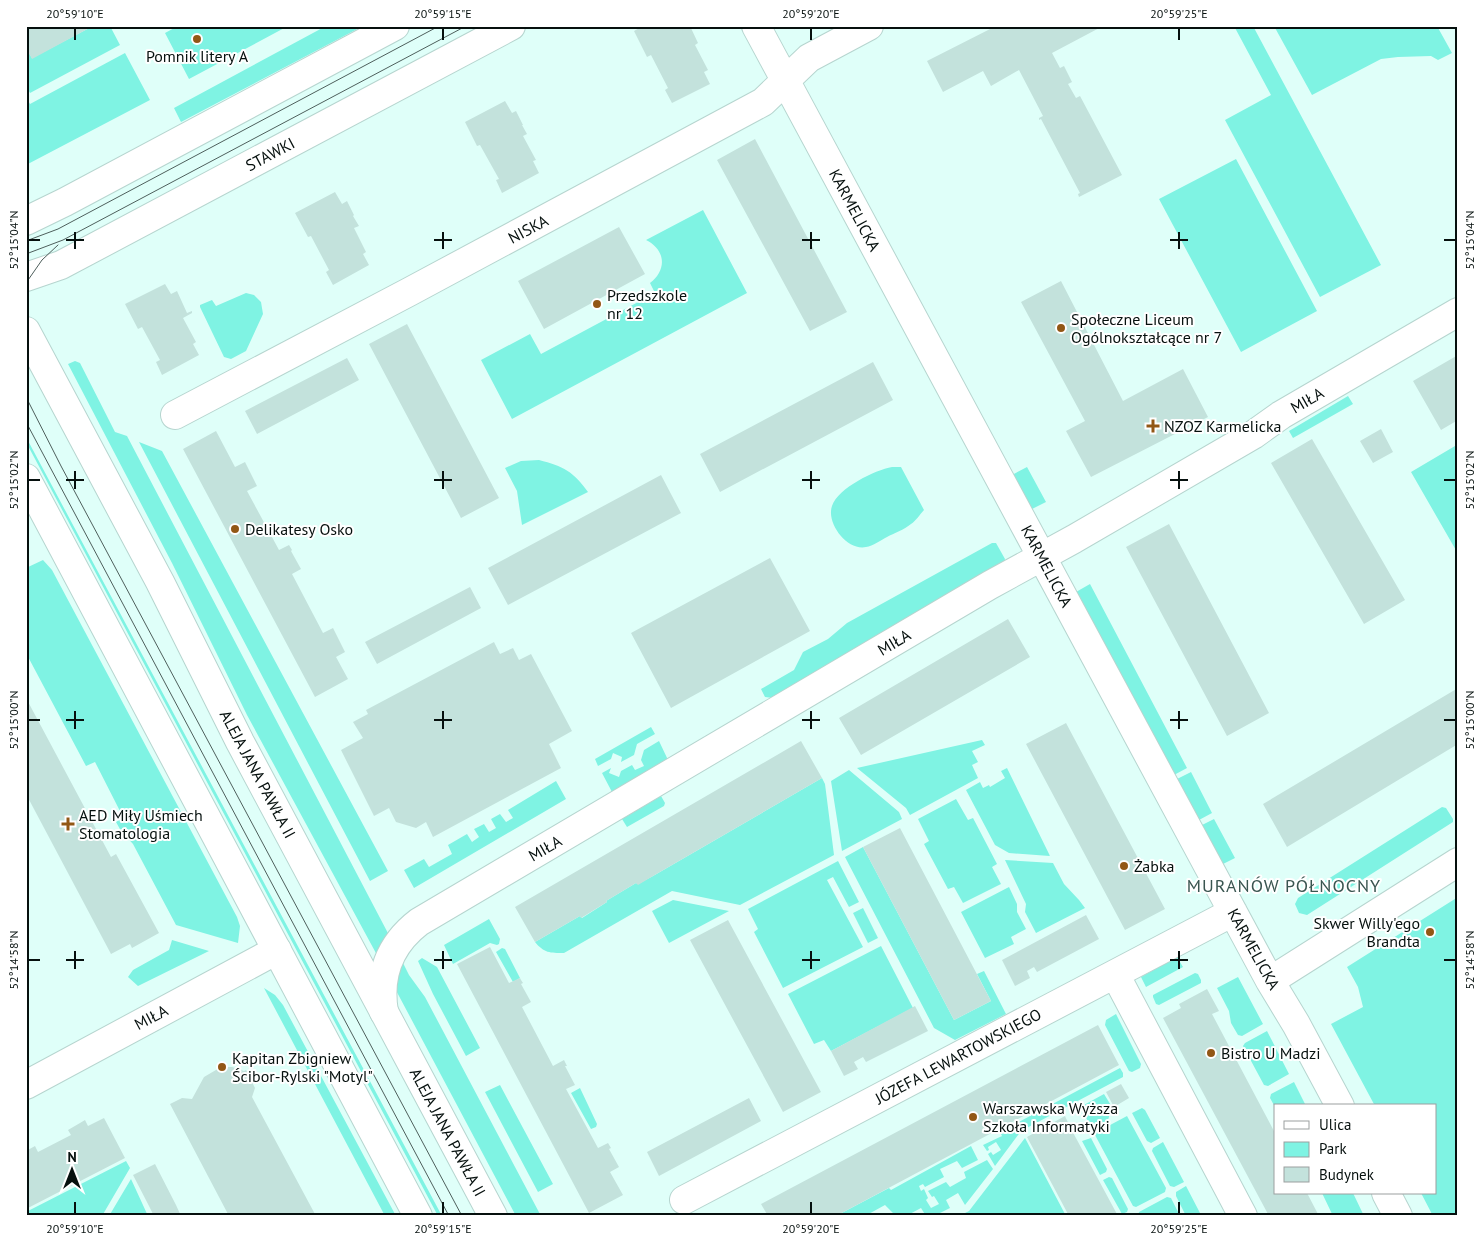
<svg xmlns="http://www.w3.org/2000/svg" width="1484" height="1242" font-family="'PT Sans',sans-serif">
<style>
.green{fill:#7ff3e3}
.building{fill:#c3e2dc}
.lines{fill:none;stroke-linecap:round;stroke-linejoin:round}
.minor-casing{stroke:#b6d5cf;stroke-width:30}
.major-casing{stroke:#b6d5cf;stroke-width:30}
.minor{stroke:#fff;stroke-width:28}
.major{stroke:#fff;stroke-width:28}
.tram{stroke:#4e5f5c;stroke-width:1}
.ticks{fill:none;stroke:#06100e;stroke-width:2}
.poi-dot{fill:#925715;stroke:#fff;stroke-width:2}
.labels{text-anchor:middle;stroke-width:4;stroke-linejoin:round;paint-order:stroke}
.poi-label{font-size:16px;fill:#06100e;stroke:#fff;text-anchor:start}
.street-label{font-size:16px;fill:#06100e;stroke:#fff}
.neighbourhood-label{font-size:18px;letter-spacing:1px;fill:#395550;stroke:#fff}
.neatline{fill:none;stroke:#06100e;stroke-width:2}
.ticks-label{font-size:12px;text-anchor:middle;fill:#06100e}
</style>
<rect width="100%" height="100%" fill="#dffff9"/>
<path class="green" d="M93,26h17l10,19 -90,48 -4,-7v-38l6,10z
M178,26h110l-99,53 -24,-46z
M326,26h37l-182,96 -7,-14z
M1234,26h19l128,239 -61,32 -95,-177 46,-25z
M1274,26h163l15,27 -14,7 -7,-4 -33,1 -17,2 -69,36z
M125,53l25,47 -124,65v-68l4,7z
M1236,159l81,152 -76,41 -82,-153z
M703,210l44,83 -235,126 -31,-59 49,-26 11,20 114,-61 -5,-10c17,-13 16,-33 -4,-43z
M246,293l8,2 7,7 2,12 -17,37 -15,8 -7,-2 -24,-50v-2l12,-5 4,6z
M75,361l5,2 35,69 12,4 263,501 -13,18 -130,-240 -75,-152 -104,-199z
M1348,396l5,8 -60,34 -4,-7z
M26,437l416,779h-4l-412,-774z
M139,442l23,9 226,420 -18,10z
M1455,446l3,6 -1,100 -46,-80z
M539,460c24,6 35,12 49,32l-66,33 -5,-34 -12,-23 16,-7z
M892,467h9l23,43c-4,4 -8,11 -13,14 -7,6 -17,9 -24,13 -6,3 -14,9 -21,10 -19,4 -40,-24 -34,-41 6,-18 43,-36 60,-39z
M1027,467l19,35 -16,8 -18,-35z
M992,543h4l9,16 -1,3 -231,136 -8,-1 -4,-8 33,-19 9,-18 25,-13 19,-16z
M43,560l9,10 185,347 3,9 -2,17 -62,-18 -43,-81 -12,-13 -5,-9 7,-5 -28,-55 -9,4 -60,-113v-85z
M1090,584l97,184 -13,7 -98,-183z
M651,727l4,7 -18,10 -3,11 -13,7 1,-5 -9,-4 -2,6 -13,7 -3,-7z
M982,740l3,5 -13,6 6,11 -6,3 6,13 -68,37 -4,-7 -49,-40z
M659,741l9,19 -56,32 -10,-19 9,-5 -2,5 10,4 2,-6 11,-6 3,5 9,-4 -3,-6 3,-10z
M1007,768l43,88 -41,-3 -14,-8 -29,-55 14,-8 3,6 6,-3 1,2 15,-9 -4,-7z
M849,770l50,42 3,7 -60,32 -11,-70z
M1191,772l21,41 -13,7 -22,-41z
M822,778l3,6 9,71 -94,50 -68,-14 -108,62c-14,0 -20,0 -29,-11l45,-26 2,2 25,-16 -1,-1 30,-18 2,1 15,-8z
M556,781l10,18 -152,89 -10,-18 20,-11 5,8 23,-13 -4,-9 19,-11 5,8 7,-5 -5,-8 10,-5 5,8 7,-4 -5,-9 9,-5 6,8 7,-4 -5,-8z
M661,796l4,7 -1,3 -37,21 -5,-8z
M956,799l12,21 5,-2 24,46 -5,3 9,17 -38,19 -9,-16 -6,2 -24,-45 5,-3 -11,-22z
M1442,807l4,1 7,11v3l-146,93 -8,-2 -4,-9 3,-6z
M1214,819l21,39 -12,6 -21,-39z
M863,847l91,173 37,-19 -14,-27 7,-3 22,43 -51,26 -21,-12 -89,-171z
M1005,860l48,3 11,21 15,16 6,8 -49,25 -11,-21 1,-8z
M838,861l21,41 -10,5 -16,-30 -6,3 36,67 -80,41 -29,-56 4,-3 -10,-20z
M1009,887l8,17v8l9,17 -15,8 3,7 -29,14 -24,-46z
M1458,897v319h-25l-12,-23h14v-87h-60l-44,-82 32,-17 -5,-20 -11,-20z
M673,900l56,11 -60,32 -17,-32z
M863,908l15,30 -10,5 -15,-30z
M489,919l11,20 -1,5 -2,1 -7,-2 -37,21 -9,-19z
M172,940l37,11 -71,35 -10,-9 5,-7 36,-20z
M881,946l32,62 -82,43 -7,-11 -10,4 -26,-50z
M502,948l3,1 15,29 -7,4 -17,-30z
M1177,957l6,10 -37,20 -5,-10z
M422,958l15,9 43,81 -14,8 -33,-62 -15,-33z
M401,959l8,16 16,22 116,219h-25l-125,-235z
M1195,973l3,1 3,6v3l-42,22 -3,-1 -3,-7v-2z
M1238,977l25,47 -21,12 -4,-1 -7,-12 -2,-12 -12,-23z
M264,988l11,7 8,10 113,211h-11z
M1116,1014l25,50 -1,4 -8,4 -3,-1 -24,-46 1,-5z
M1267,1031l22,43 -21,12 -4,-1 -21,-39 2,-3z
M1120,1068l3,5v4l-102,54 -26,35 -7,-12 3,-2 2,3 8,-5 -5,-8 -8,5 1,3 -2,1 -4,-6 19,-9 -2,-4z
M1294,1082l12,24h-31v1l-5,-9 1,-4z
M500,1085l53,99 -15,8 -53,-100z
M580,1088l17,36 -1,3 -5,2 -20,-36z
M1104,1094l8,13 -4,13 -14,8 -3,-1 -9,-17v-4z
M1142,1108l3,2 15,28 -9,5 -4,-2 -15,-28z
M1127,1116l39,72 -1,4 -29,15 -3,-1 -38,-71 2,-3z
M1025,1138l41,78h-102l-1,-2 6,-3z
M1091,1138l16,31 -1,3 -6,3 -18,-34z
M1163,1142l21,40 -10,5 -4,-1 -18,-35 1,-3z
M971,1146l7,14 -16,8 -5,-7 -17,8 4,8 -19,10 -2,-3 -4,2 2,5 3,-2 4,9 -2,2 5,8 8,-4 -5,-8 -2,1 -4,-6 18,-9 4,5 16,-9 -2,-6 23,-12 6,9 -28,36 -7,-12 -12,7 4,8 -16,8h-8l-5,-8 -15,8h-10l-11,-11 -20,11h-29l53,-28 2,2z
M126,1161l4,7 -28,48h-76v-4z
M1109,1177l3,1 16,31 -1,3 -5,2 -19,-34z
M131,1179l17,37h-39z
M1186,1186l14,27 5,3h-19l-10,-20v-4z
M1322,1193h31l11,23h-31z
M1167,1197l4,1 9,18h-42l1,-4z"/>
<path class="building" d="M26,26h67l-61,33 -6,-11z
M643,26h47l8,17 -3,2 13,25 -4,2 6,12 -38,19 -7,-13 3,-2 -17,-33 -4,2 -13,-26z
M996,26h107l-51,27 8,15 4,-2 8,16 -4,2 8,14 4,-2 42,79 -43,22 -1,-3 2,-1 -39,-74 -2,1v-2l4,-2 -24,-46 -28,16 -8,-15 -40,21 -16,-31z
M505,101l7,12 4,-2 7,14h-1l5,9 -4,2 13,24 -3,1 6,12 -37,20 -6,-13 3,-1 -19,-34 -3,1 -12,-24z
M755,139l92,173 -37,19 -93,-171z
M335,192l7,12 5,-3 7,14 -1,1 6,10 -5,2 12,24 -3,2 6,11 -36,20 -7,-13 3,-2 -18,-34 -3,1 -13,-24z
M619,227l26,47 -101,55 -26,-48z
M1061,281l62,120 60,-32 25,48 -117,60 -25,-46 19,-10 -64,-119z
M165,284l6,10 6,-3 10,22 5,-2v2l-9,5 13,24 -3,2 6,11 -37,20 -6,-13 4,-2 -18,-33 -4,2 -13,-25z
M407,324l92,174 -38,20 -92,-174z
M1458,355v65l-17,10 -28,-49z
M347,358l12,22 -102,54 -12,-23z
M873,362l20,38 -173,92 -20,-38z
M1381,429l12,23 -20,11 -13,-22z
M216,431l19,36 10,-5 12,24 -10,5 32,59 10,-5 3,5 -1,1 10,18 -9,5 31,59 10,-5 12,24 -9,5 12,22 -33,18 -132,-248z
M1312,439l93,161 -41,24 -93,-161z
M661,475l20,38 -173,92 -20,-37z
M1169,524l100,189 -42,23 -101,-189z
M770,558l40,73 -139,77 -40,-75z
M470,587l11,21 -104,56 -12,-22z
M1008,619l22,38 -169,98 -22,-37z
M494,642l6,12 13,-6 6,12 12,-6 41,77 -23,13 12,24 -128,69 -7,-15 -10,6 -20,-6 -7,-14 -15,8 -33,-66 22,-12 -10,-16 15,-8 -2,-4z
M1458,688v56l-171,103 -24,-43z
M26,698l85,159 5,-3 43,79 -27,15 -2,-4 -19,10 -85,-160z
M1066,723l99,186 -40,21 -99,-186z
M801,741l21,37 -169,98 -15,9 -2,-2 -30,18 1,1 -26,16 -1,-2 -45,26 -20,-35z
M900,828l91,173 -37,19 -91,-173z
M1086,915l13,24 -62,33 -3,-5 -7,4 3,7 -15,8 -13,-26z
M728,920l93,172 -38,20 -93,-172z
M490,947l19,36 11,-5 1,2 2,3 -2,1 10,18 -9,5 31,59 11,-6 3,6h-2l10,19 -9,4 32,59 10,-5 3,5 -2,1 10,18 -9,5 13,23 -34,18 -132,-249z
M1207,989l12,22 -7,3 63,119v60h32l12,23h-50l-106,-198 18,-10 -2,-4z
M915,1006l13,25 -62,31 -3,-5 -9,5 4,7 -14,7 -13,-25z
M1098,1025l21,40 -283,151h-68l-7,-12z
M221,1067h11l12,4 2,-1 9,18 -3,9 64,119h-87l-59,-112 12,-6 10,1 12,-22z
M1121,1084l8,14 -15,9 -8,-15z
M749,1098l12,23 -102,55 -12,-24z
M1065,1116l5,11 48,89h-49l-42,-79z
M104,1118l21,40 -99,51v-58l9,-5 3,6 33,-17 -3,-5 12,-7 5,-3 3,6z
M155,1164l21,41 5,11h-27l-5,-10 -16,-31z"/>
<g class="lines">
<g class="minor-casing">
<path id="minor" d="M756,26l514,955 26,43 44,82
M26,221l39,-19 330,-176
M26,277l35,-12 450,-239
M175,415l234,-123 354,-190 46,-44 60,-32
M1115,974l128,242
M1270,981l188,-119
M384,1012c-6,-36 5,-67 35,-90l571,-337 84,-46 179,-104 28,-20 177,-103
M26,1085l251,-135
M1386,1193l12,23
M684,1200l549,-288"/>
</g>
<g class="major-casing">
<path id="major" d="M26,331l134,251 80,160 253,474
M26,478l392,738"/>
</g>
<use href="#minor" class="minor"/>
<use href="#major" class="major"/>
<path class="tram" d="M26,241l32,-12 381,-203
M26,254l37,-14 403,-214
M26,283l16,-23 16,-15
M26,397l35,69 401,750
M26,422l423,794"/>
</g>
<path class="ticks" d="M75,28v12M443,28v12M811,28v12M1179,28v12M75,232v17M443,232v17M811,232v17M1179,232v17M28,240h12M66,240h18M434,240h18M802,240h18M1170,240h18M1444,240h12M75,471v18M443,471v18M811,471v18M1179,471v18M28,480h12M66,480h18M434,480h18M802,480h18M1170,480h18M1444,480h12M75,711v18M443,711v18M811,711v18M1179,711v18M28,720h12M66,720h18M434,720h18M802,720h18M1170,720h18M1444,720h12M75,951v18M443,951v18M811,951v18M1179,951v18M28,960h12M66,960h18M434,960h18M802,960h18M1170,960h18M1444,960h12M75,1202v12M443,1202v12M811,1202v12M1179,1202v12"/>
<g class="poi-dot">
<circle cx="197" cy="39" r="5"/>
<circle cx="597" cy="304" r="5"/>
<circle cx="1061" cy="328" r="5"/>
<path d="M1150.5 418.5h5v5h5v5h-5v5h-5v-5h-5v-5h5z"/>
<circle cx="235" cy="529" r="5"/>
<path d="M65.5 816.5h5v5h5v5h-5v5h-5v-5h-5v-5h5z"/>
<circle cx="1124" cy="866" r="5"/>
<circle cx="1430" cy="932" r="5"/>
<circle cx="1211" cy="1053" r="5"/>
<circle cx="222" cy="1067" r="5"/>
<circle cx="973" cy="1117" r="5"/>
</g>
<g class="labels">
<g class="poi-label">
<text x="197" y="62" text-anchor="middle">Pomnik litery A</text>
<text x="607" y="301">Przedszkole<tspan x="607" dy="18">nr 12</tspan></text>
<text x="1071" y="325">Społeczne Liceum<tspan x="1071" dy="18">Ogólnokształcące nr 7</tspan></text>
<text x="1164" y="432">NZOZ Karmelicka</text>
<text x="245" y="535">Delikatesy Osko</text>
<text x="79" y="821">AED Miły Uśmiech<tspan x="79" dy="18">Stomatologia</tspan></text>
<text x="1134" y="872">Żabka</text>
<text x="1420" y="929" text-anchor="end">Skwer Willy'ego<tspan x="1420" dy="18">Brandta</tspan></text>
<text x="1221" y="1059">Bistro U Madzi</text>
<text x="232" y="1064">Kapitan Zbigniew<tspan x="232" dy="18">Ścibor-Rylski "Motyl"</tspan></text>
<text x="983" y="1114">Warszawska Wyższa<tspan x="983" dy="18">Szkoła Informatyki</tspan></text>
</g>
<g class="street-label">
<text transform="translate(270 154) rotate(-28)" y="6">STAWKI</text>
<text transform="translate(855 210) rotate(62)" y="6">KARMELICKA</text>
<text transform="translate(528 229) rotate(-28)" y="6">NISKA</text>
<text transform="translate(1307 400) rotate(-30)" y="6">MIŁA</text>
<text transform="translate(1047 566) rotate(62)" y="6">KARMELICKA</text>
<text transform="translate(894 642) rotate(-31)" y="6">MIŁA</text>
<text transform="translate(258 774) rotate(62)" y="6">ALEJA JANA PAWŁA II</text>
<text transform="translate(545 848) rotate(-30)" y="6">MIŁA</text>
<text transform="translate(1254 949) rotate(61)" y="6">KARMELICKA</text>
<text transform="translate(151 1017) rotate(-28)" y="6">MIŁA</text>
<text transform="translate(958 1056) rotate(-28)" y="6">JÓZEFA LEWARTOWSKIEGO</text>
<text transform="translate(448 1132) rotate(62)" y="6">ALEJA JANA PAWŁA II</text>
</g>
<g class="neighbourhood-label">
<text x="1284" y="892">MURANÓW PÓŁNOCNY</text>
</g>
</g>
<rect width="1484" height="1242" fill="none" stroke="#ffffff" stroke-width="55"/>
<rect x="1274" y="1104" width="162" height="90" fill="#ffffff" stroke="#9b9f9f"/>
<rect x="1284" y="1121" width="25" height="8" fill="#ffffff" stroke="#9b9f9f"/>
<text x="1319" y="1130" font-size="15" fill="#06100e">Ulica</text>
<rect x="1284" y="1142" width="25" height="15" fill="#7ff3e3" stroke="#9b9f9f"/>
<text x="1319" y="1154" font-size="15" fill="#06100e">Park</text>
<rect x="1284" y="1167" width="25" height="15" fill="#c3e2dc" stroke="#9b9f9f"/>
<text x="1319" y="1180" font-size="15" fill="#06100e">Budynek</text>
<g transform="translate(72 1170)" stroke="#ffffff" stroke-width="4" paint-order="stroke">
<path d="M0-4L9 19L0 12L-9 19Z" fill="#06100e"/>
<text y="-8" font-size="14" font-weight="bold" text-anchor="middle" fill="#06100e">N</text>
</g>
<rect x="28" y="28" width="1428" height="1186" class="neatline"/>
<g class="ticks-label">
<text x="75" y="18">20°59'10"E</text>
<text x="443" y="18">20°59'15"E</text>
<text x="811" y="18">20°59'20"E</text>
<text x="1179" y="18">20°59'25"E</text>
<text transform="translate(14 240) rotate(-90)" y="4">52°15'04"N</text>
<text transform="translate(1470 240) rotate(-90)" y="4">52°15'04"N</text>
<text transform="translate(14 480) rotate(-90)" y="4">52°15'02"N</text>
<text transform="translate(1470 480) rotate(-90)" y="4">52°15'02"N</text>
<text transform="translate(14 720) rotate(-90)" y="4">52°15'00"N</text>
<text transform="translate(1470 720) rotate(-90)" y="4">52°15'00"N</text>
<text transform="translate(14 960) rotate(-90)" y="4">52°14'58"N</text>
<text transform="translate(1470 960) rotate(-90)" y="4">52°14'58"N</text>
<text x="75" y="1233">20°59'10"E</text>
<text x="443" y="1233">20°59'15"E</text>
<text x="811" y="1233">20°59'20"E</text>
<text x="1179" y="1233">20°59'25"E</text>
</g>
</svg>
